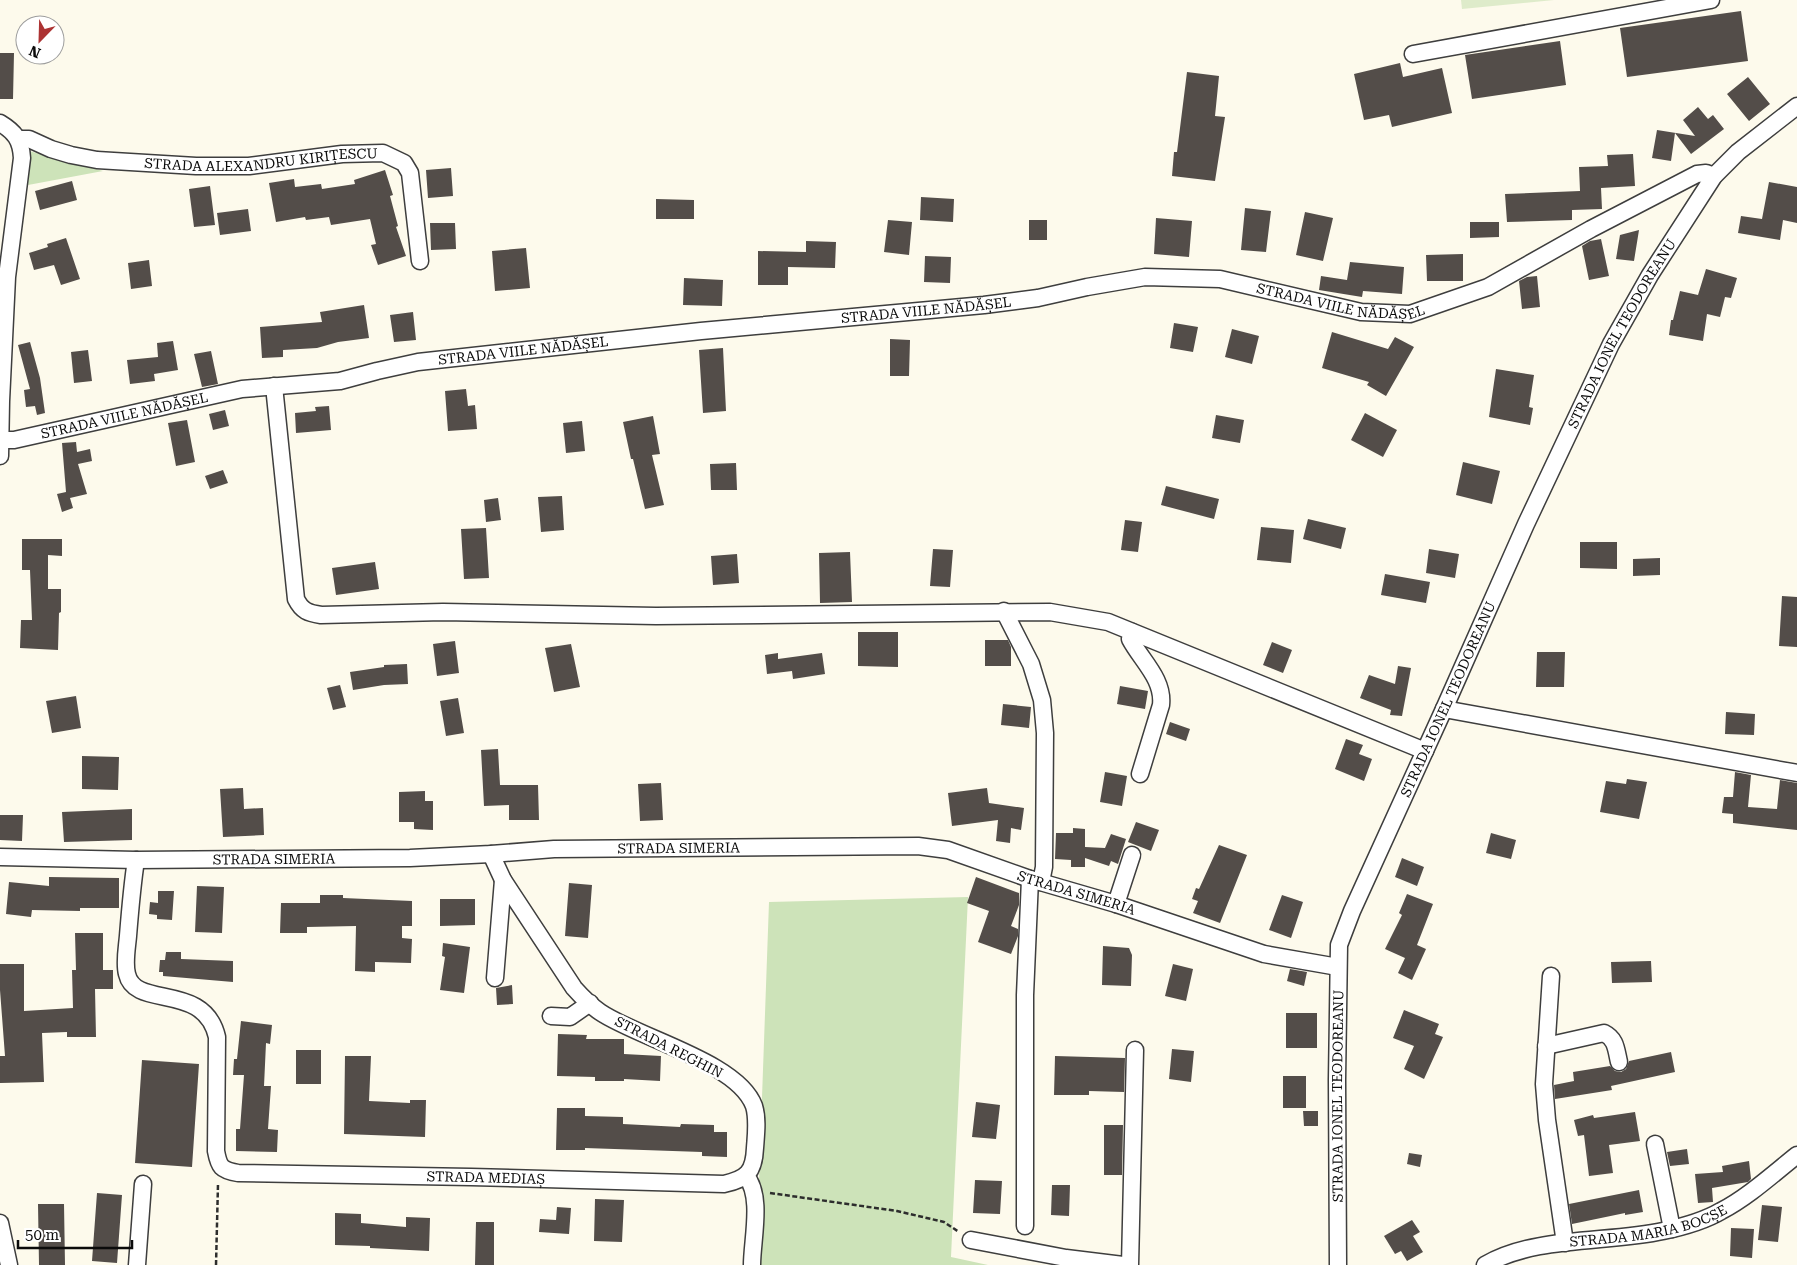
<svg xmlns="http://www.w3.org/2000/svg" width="1797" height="1265" font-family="'Roboto Serif',serif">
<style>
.green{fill:#cde3b9}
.pitch{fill:#deebca}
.building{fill:#534d49}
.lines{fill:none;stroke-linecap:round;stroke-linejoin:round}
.minor-casing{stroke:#3e3e3e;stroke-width:19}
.path{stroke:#2d2d2d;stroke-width:2.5;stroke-dasharray:5 2.5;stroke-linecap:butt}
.minor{stroke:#fff;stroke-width:16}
.labels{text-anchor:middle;stroke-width:5;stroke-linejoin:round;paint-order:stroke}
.street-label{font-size:14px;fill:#0b0b0b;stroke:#fff}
</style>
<rect width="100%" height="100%" fill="#fdfaec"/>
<path class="green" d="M29,151l74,20 -75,14z
M968,897l-17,360 37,8h-232l13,-363z"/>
<path class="pitch" d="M1461,0h93l-92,9z"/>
<path class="building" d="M1741,11l7,50 -121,16 -7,-49z
M1560,41l6,44 -94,14 -7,-44z
M0,53h14l-1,46h-13z
M1400,63l3,14 39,-9 10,45 -60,14 -3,-12 -25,5 -10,-46z
M1187,72l32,4 -4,40 10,1 -10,64 -43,-5 2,-24h3z
M1748,77l22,27 -21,17 -22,-27z
M1698,107l10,12 5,-4 11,14 -33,25 -16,-21 -4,28 -19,-3 5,-28 38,6 -12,-16z
M1633,154l2,32 -34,2 1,21 -30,1v10l-65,2 -2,-28 75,-3 -1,-24 29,-1 -1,-11z
M451,168l2,28 -25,2 -2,-28z
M385,170l8,25 -3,1 8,30 -2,1 10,29 -28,9 -7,-20 5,-1 -6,-25 -39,6 -2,-8 -23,3 -1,-3 -29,5 -7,-39 25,-4 1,8 26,-3 1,5 33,-5 -1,-4z
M72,181l5,19 -37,10 -5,-19z
M1769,182l28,5v36l-14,-3 -3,20 -42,-7 3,-17 21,3z
M210,186l5,39 -21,2 -5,-38z
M921,197l33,2 -1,23 -33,-2z
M656,199l38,1v19h-38z
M1245,208l26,3 -5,41 -25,-2z
M248,209l3,22 -31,4 -3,-22z
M1305,212l28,6 -10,43 -27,-6z
M1156,218l36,3 -3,36 -35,-3z
M888,220l24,2 -3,33 -25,-3z
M1029,220h18v20h-18z
M1470,222h29v15l-29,1z
M430,223h25l1,26 -25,1z
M1639,230l-5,31 -18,-2 4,-24z
M66,238l14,41 -19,6 -7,-20 -20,5 -5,-17 19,-6 -1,-3z
M1601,239l8,37 -20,4 -7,-34 8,-5z
M806,241l30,1 -1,26 -47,-1v18h-30v-34l48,1z
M526,248l4,40 -35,3 -3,-40z
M1463,254v27h-36l-1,-26z
M925,256l26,1 -1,26 -26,-1z
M149,260l3,26 -21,3 -3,-26z
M1350,262l54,5 -2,27 -39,-3 -1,6 -43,-7 2,-14 26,4z
M1706,269l31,9 -6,20 -6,-1 -5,20 -13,-3 -4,27 -34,-6 2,-15h2l7,-29 18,4z
M1537,276l3,31 -18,2 -3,-28 8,-4z
M684,278l39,2 -1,26 -39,-1z
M364,305l5,33 -31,4 -21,6 -34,2v7l-21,1 -2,-31 62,-5 -2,-10z
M413,312l3,28 -22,2 -4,-27z
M1174,323l24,4 -5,25 -23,-4z
M1232,329l27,7 -7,28 -27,-7z
M1332,332l56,17 7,-12 19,10 -28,49 -19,-11 2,-3 -47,-14z
M890,339l20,1 -1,36h-19z
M173,341l5,29 -24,4 1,7 -25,3 -3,-24 31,-3 -1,-14z
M30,342l10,36 5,35 -8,2 -2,-9 -9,1 -2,-17 6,-1 -12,-44z
M723,348l3,63 -23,2 -4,-63z
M88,350l4,31 -18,2 -3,-31z
M211,351l7,33 -16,3 -8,-33z
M1496,369l38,6 -5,32 4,1 -3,17 -41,-8z
M466,389l2,17 7,-1 2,24 -29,2 -3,-40z
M329,406l2,24 -35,3 -1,-20 21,-2 -1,-4z
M225,410l4,16 -16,4 -4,-16z
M1365,413l32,17 -14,27 -32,-17z
M1216,415l28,5 -4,23 -28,-5z
M653,416l7,38 -8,1 12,50 -19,4 -12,-50h-2l-8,-37z
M187,420l8,42 -19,4 -8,-43z
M582,421l3,30 -19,2 -3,-30z
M76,442l1,10 13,-3 2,12 -14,3 9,30 -17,4 3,10 -11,4 -5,-18 9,-2 -4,-49z
M1463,462l37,9 -8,33 -36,-9z
M736,463l1,27h-26l-1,-26z
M223,470l5,13 -18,6 -5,-13z
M1166,486l53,13 -5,20 -53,-14z
M562,496l2,34 -23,2 -3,-35z
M498,498l3,22 -15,2 -2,-22z
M1308,519l38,9 -5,21 -38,-10z
M1125,520l17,2 -4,30 -17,-2z
M1261,527l33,3 -3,33 -34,-3z
M486,528l3,50 -25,1 -3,-50z
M22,539h40v17l-14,-1v34h13v23l-2,1 -1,37 -38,-2 1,-28h11l-2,-50h-8z
M1580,542h37v27l-37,-1z
M933,549l20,1 -3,37 -20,-1z
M1429,549l30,5 -4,24 -29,-5z
M850,552l2,50 -32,1 -1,-50z
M737,554l2,29 -26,2 -2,-29z
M1660,558v17l-27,1v-17z
M375,562l4,27 -43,6 -4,-27z
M1385,574l45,8 -4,21 -45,-8z
M1782,596l15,1v50l-18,-1z
M858,632h40v35l-40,-1z
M985,640h23l3,7v19h-26z
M455,641l4,32 -22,3 -4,-32z
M1272,642l20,8 -9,23 -20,-8z
M571,644l9,43 -26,5 -9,-44z
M1537,652h28l-1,35h-28z
M778,653v6l44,-6 3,21 -32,5 -1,-8 -25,3 -2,-19z
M407,664l1,20 -24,1 -31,5 -3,-18 34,-5v-2z
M1398,666l13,2 -9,48 -12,-1 1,-5 -31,-12 9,-23 26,9z
M340,685l6,22 -13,3 -6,-22z
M1120,686l28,5 -3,18 -28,-5z
M76,696l5,32 -29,5 -6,-32z
M458,698l6,35 -18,3 -6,-35z
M1003,704l28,3 -2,21 -28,-3z
M1726,712l29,2 -1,21 -29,-1z
M1170,722l20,7 -4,12 -20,-7z
M1346,739l17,6 -4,9 13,5 -8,22 -29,-12z
M498,749l2,36h38l1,35h-30v-15l-25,1 -3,-56z
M82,756l37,1 -1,33 -36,-1z
M1105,772l22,4 -5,30 -22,-4z
M1735,772l16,3 -3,32 29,2 3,-29 17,3v47l-64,-7v-9l-11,-1 2,-16h9z
M1627,779l20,3 -8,37 -39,-7 6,-31 20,3z
M661,783l2,37 -23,1 -2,-37z
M243,788l1,21 19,-1 1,27 -41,2 -3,-48z
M987,788l2,15 35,5 -3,22 -10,-2 -1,15 -14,-2 2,-21 -46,6 -4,-33z
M425,791v10h8v29l-19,-1v-7h-15v-30z
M132,809v31l-68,2 -2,-30z
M0,815h23l-1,26 -22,-1z
M1136,822l23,8 -8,21 -23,-9z
M1073,828l12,1v18l20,1 6,-14 15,5 -8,25 -7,-3 -2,5 -24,-8v9h-14v-7l-16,-1 1,-26h17z
M1491,833l25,7 -5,19 -25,-6z
M1219,845l28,10 -27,68 -27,-10 5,-12 -6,-2 4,-11 3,1z
M1402,858l22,9 -7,19 -22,-9z
M49,877l70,1v30h-39v3l-48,-1 -1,7 -25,-3 3,-32 40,4z
M976,877l43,16v12l-8,21 7,3v7l-7,18 -33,-12 11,-31 -22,-8z
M569,883l23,2 -4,53 -23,-2z
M197,886l27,1 -2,46 -27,-1z
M158,891h16l-2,29 -15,-1v-4l-8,-1 1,-12 8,1z
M1407,894l26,10 -16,41 9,4 -14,31 -14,-7 7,-15 -20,-9 17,-34 -3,-2z
M320,895h23v3l69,3v25h-10v12l10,1 -1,24 -36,-1v10l-20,-1 1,-45 -49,1v6h-27l1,-30h39z
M1282,895l21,7 -12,36 -22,-8z
M440,899h35v26l-35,1z
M75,933h28v37h10v19h-18l1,48h-29v-5l-25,1 2,49 -44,1v-27h5l-5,-66v-26h24v47l49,-3 -1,-38h4z
M443,943l27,4 -6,46 -24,-3 5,-33 -3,-1z
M1103,946l26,2 3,7 -1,31 -29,-1z
M166,952h15v7l52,2v21l-70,-6v-4h-4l1,-12h5z
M1651,961l1,21 -40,1 -1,-21z
M1173,964l20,5 -7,32 -21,-5z
M1290,969l17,3 -3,14 -17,-5z
M512,985l1,19 -16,1 -1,-17z
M1404,1010l35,14 -4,10 8,3 -19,42 -20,-10 10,-23 -21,-8z
M1286,1013h31v35h-31z
M241,1021l31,4 -2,19 -4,-1 -2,43h7l-3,43 10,1 -1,22 -41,-1v-22h4l4,-54h-11l1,-16h3z
M558,1034l29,1 -1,4h38v15l37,2 -1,25 -36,-2v2h-29v-4l-38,-1z
M1172,1049l22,2 -3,31 -22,-3z
M296,1050h25v34h-25z
M1671,1052l4,20 -64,14 1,4 -57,9 -1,-14 20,-4 -1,-9 37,-6 5,5 6,1 5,-3 3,-8z
M345,1056h26l-2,45 41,2v-3h16l-1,37 -81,-3z
M1055,1056l70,2 -1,34 -35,-1v4h-35z
M142,1060l57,4 -7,103 -57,-4z
M1283,1076h23v32h-23z
M976,1102l24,3 -4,34 -24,-2z
M557,1108h28v8l38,1v7l57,3 1,-3 33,1v7h13v25l-25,-1v-4l-117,-4v2h-29z
M1303,1111h15v15h-14z
M1635,1112l5,29 -31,4 4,28 -24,3 -5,-41 -6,1 -4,-16 19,-5 1,3z
M1104,1125h19l-1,50h-18z
M1687,1149l2,15 -19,2 -3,-14z
M1409,1153l13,2 -2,12 -13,-3z
M1749,1161l2,18 -3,3 -36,6 1,14 -15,1 -3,-29 28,-2 -1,-6z
M975,1180l27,1 -2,33 -27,-1z
M1052,1185h18l-1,31 -18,-1z
M1639,1190l4,22 -18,3v-2l-53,11 -3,-20z
M97,1193l25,2 -5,68 -25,-2z
M595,1199l29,1 -2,42 -28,-1z
M38,1204h26l1,61h-26z
M1762,1205l20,2 -4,35 -20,-2z
M557,1207l14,1 -2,26 -30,-2 1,-13 16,1z
M335,1213l26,1v9l45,4v-10l24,1 -1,33 -59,-3v-2l-35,-1z
M1412,1220l8,12 -7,4 10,16 -16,9 -6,-10 -6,3 -11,-18z
M476,1222h18v43h-19z
M1731,1228l23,1 -2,29 -22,-2z"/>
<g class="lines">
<g class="minor-casing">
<g id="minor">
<path d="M1413,54l298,-54"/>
<path d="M0,123c15,9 21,17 22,35l-15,119 -6,124 -1,55"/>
<path id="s1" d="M19,139h10l22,10 20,6 26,5 99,6h53l93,-12 41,-1 21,10 6,10 10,88"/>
<path d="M274,386l22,213c6,12 12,14 25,16l122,-3 213,4 394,-4 58,10 317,129"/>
<path id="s2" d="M1,440h13l228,-51 98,-8 37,-10 41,-9 283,-31 283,-26 54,-7 49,-11 58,-10 75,2 141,33 49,2 78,-27 103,-58 106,-55 9,-1 8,3"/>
<path d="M1004,611l27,53 11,36 3,33 -1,134 -3,15"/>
<path d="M1132,632l-2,7c11,21 34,40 31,66l-21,69"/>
<path d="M1444,709l353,64"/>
<path id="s3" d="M0,857l136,3 274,-2 81,-4 63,-5 364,-3 30,4 82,29 86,25 148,50 74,13"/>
<path id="s4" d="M136,860c-4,26 -6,51 -8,76 -1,12 -4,27 -1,38 8,36 77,7 90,63l-1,114c3,16 5,19 22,22l233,4 253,7c23,-5 30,-12 31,-36 1,-14 3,-29 -1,-42 -16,-44 -116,-68 -154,-94 -10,-7 -18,-15 -26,-24l-71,-108 -12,-26"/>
<path d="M1116,904l16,-49"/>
<path d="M1551,976l-7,108 3,36 18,123"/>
<path d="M495,978l8,-98"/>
<path d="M551,1016l19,1 20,-14"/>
<path d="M1546,1046l58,-13c12,6 12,16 15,29"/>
<path d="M1655,1144l17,85"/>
<path d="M746,1176c17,20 6,64 6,89"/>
<path d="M0,1223l9,42"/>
<path d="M1025,1226v-231l5,-116"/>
<path d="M971,1240l95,18 57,7"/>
<path d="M137,1265l6,-81"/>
<path d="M1130,1265l5,-215"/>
<path id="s5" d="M1338,1265l-1,-185 2,-135 13,-34 92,-202 82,-185 85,-180 39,-69 64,-99 24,-24 59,-46"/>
<path id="s6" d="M1485,1265c49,-29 123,-22 178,-34 19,-4 41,-10 58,-20 27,-14 52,-37 76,-56"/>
</g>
</g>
<path class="path" d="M770,1193l127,18 47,11 15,10
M216,1265l2,-81"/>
<use href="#minor" class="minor"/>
</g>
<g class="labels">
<g class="street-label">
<text dy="5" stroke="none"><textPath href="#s1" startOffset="246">STRADA ALEXANDRU KIRIȚESCU</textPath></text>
<text dy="5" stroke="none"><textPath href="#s2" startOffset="1356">STRADA VIILE NĂDĂȘEL</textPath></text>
<text dy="5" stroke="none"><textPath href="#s2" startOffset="936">STRADA VIILE NĂDĂȘEL</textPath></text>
<text dy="5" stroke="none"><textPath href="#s5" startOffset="994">STRADA IONEL TEODOREANU</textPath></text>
<text dy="5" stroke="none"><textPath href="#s2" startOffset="531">STRADA VIILE NĂDĂȘEL</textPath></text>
<text dy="5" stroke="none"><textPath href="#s2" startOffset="126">STRADA VIILE NĂDĂȘEL</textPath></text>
<text dy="5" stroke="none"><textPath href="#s5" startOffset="589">STRADA IONEL TEODOREANU</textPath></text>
<text dy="5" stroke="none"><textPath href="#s3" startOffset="679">STRADA SIMERIA</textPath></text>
<text dy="5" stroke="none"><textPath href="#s3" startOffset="274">STRADA SIMERIA</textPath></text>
<text dy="5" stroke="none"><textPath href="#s3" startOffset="1084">STRADA SIMERIA</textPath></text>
<text transform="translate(669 1047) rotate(27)" y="5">STRADA REGHIN</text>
<text dy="5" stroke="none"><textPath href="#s5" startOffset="169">STRADA IONEL TEODOREANU</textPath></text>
<text dy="5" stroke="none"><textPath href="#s4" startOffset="629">STRADA MEDIAȘ</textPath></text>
<text dy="5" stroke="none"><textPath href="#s6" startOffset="169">STRADA MARIA BOCȘE</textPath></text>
</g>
</g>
<g transform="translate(40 40) rotate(203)"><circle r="24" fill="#ffffff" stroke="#9d9d9d"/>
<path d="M0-4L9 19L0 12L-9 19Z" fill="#ac3333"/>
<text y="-8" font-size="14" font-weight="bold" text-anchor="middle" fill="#0b0b0b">N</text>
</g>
<path d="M18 1240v8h114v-8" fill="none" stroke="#0b0b0b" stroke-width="2.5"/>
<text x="25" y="1240" font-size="15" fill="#0b0b0b" stroke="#ffffff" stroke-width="4" paint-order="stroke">50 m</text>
</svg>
